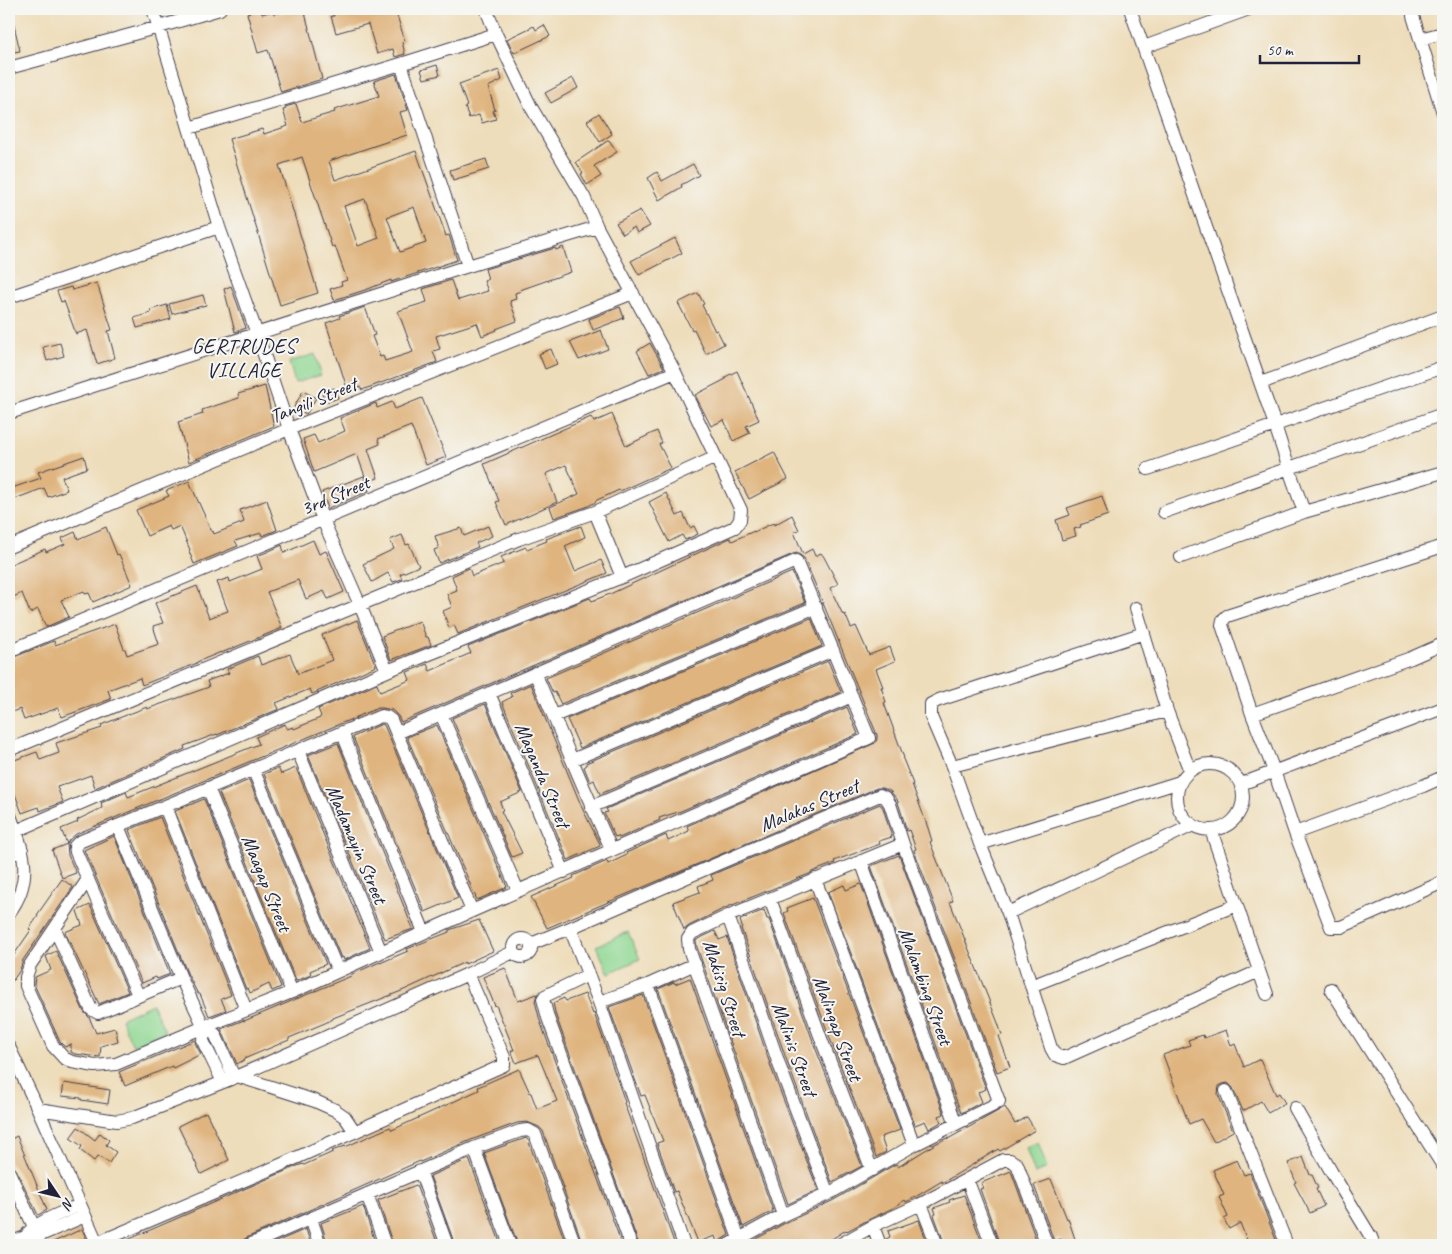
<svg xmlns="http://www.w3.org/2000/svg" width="1452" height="1254" font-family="Caveat,sans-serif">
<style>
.green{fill:#8fd792;stroke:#587c66}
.building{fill:#dfb47e;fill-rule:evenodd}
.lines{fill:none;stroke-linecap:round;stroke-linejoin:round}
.minor-casing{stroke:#413e4e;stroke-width:14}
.minor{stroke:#fff;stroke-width:12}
.labels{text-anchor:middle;stroke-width:4;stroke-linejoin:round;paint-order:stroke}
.street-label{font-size:20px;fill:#22223b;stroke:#f6f6f2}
.neighbourhood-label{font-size:21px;letter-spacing:1px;fill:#22223b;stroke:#f6f6f2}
</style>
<rect width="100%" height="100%" fill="#f6f6f2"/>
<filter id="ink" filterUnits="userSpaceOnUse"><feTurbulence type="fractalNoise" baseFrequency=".02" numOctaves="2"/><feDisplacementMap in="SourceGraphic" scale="10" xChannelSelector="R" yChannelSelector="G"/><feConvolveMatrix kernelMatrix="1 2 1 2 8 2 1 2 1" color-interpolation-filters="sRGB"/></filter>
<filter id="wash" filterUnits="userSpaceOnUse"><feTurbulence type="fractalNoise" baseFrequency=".0096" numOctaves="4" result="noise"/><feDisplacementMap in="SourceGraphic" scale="20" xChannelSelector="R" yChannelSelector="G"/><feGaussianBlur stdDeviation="1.12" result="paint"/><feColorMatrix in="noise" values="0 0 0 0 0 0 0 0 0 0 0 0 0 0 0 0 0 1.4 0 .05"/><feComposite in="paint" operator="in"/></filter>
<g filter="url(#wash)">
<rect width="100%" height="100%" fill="#eeddba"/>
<path class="green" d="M315,354l6,21 -26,8 -6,-21z
M628,932l12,27 -31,14 -13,-27z
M152,1004l13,27 -32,15 -12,-27z
M1038,1142l9,26 -12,6 -9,-26z"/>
<g id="blocks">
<path class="building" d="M261,9l1,5 11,-3 1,3 23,-5h7l18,70 -41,13 -13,-42 -10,3 -11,-40z
M332,9h63l10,32 -3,1 3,12 -10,3 -2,-8 -16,5 -9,-30 -32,9 -5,-17h3z
M9,21h4l7,30 -11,2z
M544,25l6,11 -36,17 -7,-14 27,-13 2,4z
M437,65l3,10 -16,4 -3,-9z
M499,70l3,10 -14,7 7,23 -2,1 3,8 -14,4 -3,-8 -10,3 -4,-11 2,-1 -8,-22z
M396,74l12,36 -8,2 7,23 -78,26 6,19 81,-29 30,85 3,-1 8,25 -66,22v-2l-23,9 -34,11 -4,-11 12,-4 -1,-3 6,-2 -12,-34 -3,1 -30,-90 -23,8 39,128 -38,12 -51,-166 33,-10 2,5 24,-8 -5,-16 3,-1 -1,-2 11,-3 6,18 33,-10 -1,-2 45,-14 -5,-15zM365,199l14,39 -21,8 -14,-40zM414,207l12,36 -26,9 -13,-35z
M573,78l5,10 -27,15 -6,-10z
M599,113l13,21 -12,8 -13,-21z
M609,140l8,12 -23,14 7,10 -14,9 -6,-11 2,-1 -7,-11z
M486,159l3,10 -36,11 -3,-10z
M693,164l6,11 -18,10 1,2 -23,13 -11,-22 9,-6 5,9z
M640,210l10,16 -13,7 -3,-6 -11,7 -7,-11z
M675,238l7,15 -43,22 -8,-14z
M563,247l8,25 -51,18 1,1 -6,2 1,6 -6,2 7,20 -21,8 1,1 -15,6 -5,-13 -41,13 4,13 -7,2 4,11 -75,28 -2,-3 -12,4 -22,-68 14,-5 -1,-2 26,-9 10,28 -3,1 8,21 3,-1 2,5 28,-9 -15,-41 29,-9 -4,-13 28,-9 7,20 4,-1 26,-8 -4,-10 4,-2 -3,-10 70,-21 1,2z
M97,283l15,47 -4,1 7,27 -18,6 -10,-34 -11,4 -12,-33 -3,1 -4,-11 14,-4 1,3z
M231,286l15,42 -11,4 -11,-43z
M698,293l6,11 -2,1 13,26 2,-1 7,14 -18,10 -12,-25 -2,1 -14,-27z
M203,295l3,10 -34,9 -3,-10z
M167,305l4,14 -34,9 -3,-10 17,-5 -1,-3z
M620,307l4,11 -31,12 -4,-11z
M601,330l7,19 -29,11 -9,-18z
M60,343l4,13 -17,5 -4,-14z
M650,343l14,25 -15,6 -12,-23z
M551,349l6,15 -12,5 -6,-15z
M737,371l22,49 -13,6 4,7 -17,8 -9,-21 -13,6 -16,-31 31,-16 -1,-2z
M265,386l9,40 -85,36 -11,-40 25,-8 -1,-4 37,-12 -1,-4z
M334,388l4,10 -13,5 -3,-11z
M303,391l13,7 -9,15 -1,1 -12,-7z
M422,398l24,59 -20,8 -15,-39 -33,13 2,5 -12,5 10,29 -11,4 -10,-28 -43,18 -11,-33 11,-4 4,8 27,-12 -5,-13 36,-15 1,5 15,-6 3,7z
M612,414l14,32 31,-15 5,12 -3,1 12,24 -51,23 -1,-1 -24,11 1,1 -10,5 -32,11 -4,-11 29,-13 -13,-29 -20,9 11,28 -51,23 -10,-23 3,-1 -15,-37 107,-47 3,5z
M774,452l14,27 -39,20 -14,-27z
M84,456l3,12 -25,9 5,13 -19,7 -4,-9 -35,13v-12l32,-11 -3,-6z
M364,476l5,15 -41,17 -6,-16z
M189,481l23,51 1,-1 1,3 30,-12 -4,-12 27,-10 10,30 -15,6 -1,-3 -26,8 3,5 -44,18 -5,-13 1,-1 -10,-24 -9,4 -2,-4 -22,10 -11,-26 33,-14 -3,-5z
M666,493l11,23 6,-3 7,15 4,-2 4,8 -13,6 -3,-5 -13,7 -20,-40z
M1102,496l6,19 -28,10 1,2 -7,2 2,7 -14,4 -6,-20 14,-5 -3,-7z
M792,515l7,15 -5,2 9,22 9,-5 3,7 6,-3 3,4 14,27 -8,4 13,27 2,-1 6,14 5,-2 13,29 21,-8 5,14 -19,8 7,18h-2l5,15 -2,1 20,55 -1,1 10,25h-1l16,44 4,13 -2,1 23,59 -3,1 48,121 4,12 -3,1 11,31 -13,5 -83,-222 2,-1 -7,-19 -2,1 -10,-32 -7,-8 -7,-3h-6l-330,140 -16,-31 43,-19 -1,-2 34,-15 1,3 19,-9 -1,-2 40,-18 2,6 21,-10 -2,-5 188,-83 2,-4v-4l-54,-132 -19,-45 -7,-5 -4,1 -392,168 -3,-6 -6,-6 -10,-2h-4l-302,126 -7,6 -2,4 -6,-15 17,-7 -1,-2 25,-12 -1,-5 25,-11 2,5 131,-53 -3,-7 29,-13 2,5 6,-2 1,2 26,-11v-1l1,-1 -3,-7 59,-25 3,8 30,-12 -3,-8 20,-8 3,7 41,-18 -3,-6 122,-49 2,3 18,-7 120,-56 2,3 22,-10v1l19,-9 1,2z
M488,526l4,10 -16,7 2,4 -39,16 -5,-13 5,-2 -4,-12 26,-8 3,8z
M581,526l4,11 -20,9 10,25 26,-11 6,13 -149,61 -4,-9 -5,3 -6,-17 9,-4 -5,-13 10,-4 -5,-14 17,-8 3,8 32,-13 -3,-6 25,-10 1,2 20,-8 -1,-2z
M106,527l11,28 2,-1 13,31 -39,17 -4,-9 -4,1 -1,-3 -23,9 8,17 -23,10 -8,-18 -8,4 -8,-20 -9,4 -4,-9v-23l36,-16 1,3 19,-8 -3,-6 13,-6 3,7z
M402,535l4,10 3,-1 10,22 -19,8 2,5 -9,3 -5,-9 -16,9 -9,-18 31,-15 -4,-9z
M313,540l6,14 7,-3 18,41 -16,7 -4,-8 -18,8 -8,-19 -31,12 15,36 -61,25v-1l-24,10v1l-55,22 -2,-7 -32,12 3,9 -49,18 -4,-9 -34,12 -4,-11 -11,4v-54l45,-18 1,4 60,-21 9,25h1l2,6 32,-11 -6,-18 10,-3 -8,-20 42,-17 12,32 19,-7 -11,-29 12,-4 1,4 32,-13 -5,-13 10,-4 15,-7 2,8z
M792,572l13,31 -244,101 -6,-12 -2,1 -7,-15z
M811,618l11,28 -242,102 -13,-29z
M357,620l19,46 -64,28 -2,-5 -34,14 3,6 -62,26v-1l-33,12 1,3 -90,39 -4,-13 -34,12 6,15 -23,9 -1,-4 -17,6 -7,-19h-3l-3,-9v-23l28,-10 3,8 19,-7 -3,-10 46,-15 -1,-3 46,-18v2l62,-22 -2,-6 22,-8 -2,-4 31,-13 3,9 29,-11 8,20 34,-14 -10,-25z
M420,621l6,16h2l3,8 -40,15 -9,-24z
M828,661l13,31 -241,102 -6,-14 -4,2 -6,-15 3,-2 -1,-2z
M531,684l52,126 17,34v2l-32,14 -66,-158 10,-5 -2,-4z
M485,704l37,88 -22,10 3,8 -2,1 21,42 -10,4 -60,-139z
M847,707l11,27 -177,77 -22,7 1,2 -41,18 -1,-2 -3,1 -11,-24 4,-1 -2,-3z
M382,724l2,1 74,173 -33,14 -72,-175z
M437,725l70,162 -30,13 -70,-163z
M338,743l75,186 -28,10 -77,-184z
M278,768l3,6 15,-6 74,180 -26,12 -1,-3 -2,1 -77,-184z
M249,780l77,184 -16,7 1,4 -15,6 -77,-188z
M204,799l77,188 -9,4 -3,-7 -19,9 -2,-5 -2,1 -71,-178z
M880,804l3,4 9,29 -13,4 1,3 -46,17 1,2 -23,9 -3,2 -84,34 -36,18 -5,4 -11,-28 27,-10 -2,-6 15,-6 -2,-5z
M160,817l71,178 -10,4 5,11 -17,6 -9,-22h-2l-10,-19 -59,-145z
M114,836l56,138 -13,5 -1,-2 -14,6 -58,-133z
M67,844l1,11 8,18 -14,5 -10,-28z
M899,855l87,234 -8,3 4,10 -21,11 -90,-247z
M62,879l11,8 -50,73 -3,10 -11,16v-24l22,-32 -2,-1 9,-13 -1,-1z
M861,884l83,230 -5,2 2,6 -12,7 -4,-8 -10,4 -87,-233 16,-7 2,5z
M813,898l87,232 -19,7 5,15 -10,5 -45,-116 -47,-128 4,-2 -1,-3z
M90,905l38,87 -29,12 -34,-72 17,-7 -5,-14z
M764,910l3,9h2l46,128 47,119 -30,16 -44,-118 -47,-136 1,-1 -2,-7z
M479,920l14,31 -28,13v-2l-61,28 -71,28v1l-8,4 -36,15v2l-45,19v1l-7,4 -16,-35 23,-9v1l107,-45 -1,-1 30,-13v1l28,-12 -1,-2 42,-17v-2z
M715,931l4,9 8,-3 45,133 46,120 -30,14 -91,-257 -1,-6 2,-2z
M56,951l28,61 5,5 7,16 19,-5 3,13 -17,5 -1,11 -25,-3 -4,-2v-8l-6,3 -5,-5 -26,-58 1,-7 16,-7 -5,-14z
M505,968l13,33 19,-7 -2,7 5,20 82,224h-39l-40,-114 -4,-4 -12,-5 -10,1 -46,17 -51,22v-1l-174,77 -4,3 -1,4h-125l181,-79 6,-2 1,1 29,-13 -1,-1 13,-5v1l45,-20 2,3 87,-40 -1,-3 41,-18 11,24h1l6,16 20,-8 -19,-46 -22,8 -5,-13h3l-18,-45 -1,1 -12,-29z
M690,978l83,233 -30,16 -85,-238 16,-7 1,2z
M585,994l8,20 1,-1 31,89 -1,1 51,142h-36l-83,-229 -3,-13 11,-5 2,3z
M643,995l86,240 -8,5 -1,5h-2l-3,-9 -17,6 -21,-51 -3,1 -17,-49 6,-2 -18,-46 -4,1 -32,-89z
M1226,1030l5,16 4,-2 9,23 16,-8 16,36 3,-2 6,10 -17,10 -7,-12 -18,10 -10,-23 -5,-5 -5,1 -4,2 -1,8 15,37 -19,11 -13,-23 -12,5 -26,-69 27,-10 -2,-5 15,-5 1,3z
M195,1040l1,5 5,9 -28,14 -1,-2 -47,20 -6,-14z
M64,1083l46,7 -2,14 -27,-4v-2l-19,-2z
M1005,1107l10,17 12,-7 8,13 -35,21 -2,-2 -36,22 -20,12v-2l-30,18 -6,3 -1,-2 -12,8 -23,11 -23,12 -1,-1 -24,15h-77l42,-23 45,-21 64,-37 2,3 37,-23 12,-6 1,1z
M206,1112l23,48 -28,14 -23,-48z
M78,1127l17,13 5,-7 9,7 -3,5 10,7 -7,11 -11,-7 -4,5 -14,-11 2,-4 -12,-8z
M17,1136l30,74 -9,5 -22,-46 -7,-6v-23z
M526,1138l2,2 38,104 -2,1h-46l-34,-92z
M1303,1157l7,18h2l6,13 -2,1 8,17 -14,7 -16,-30 2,-1 -8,-19z
M469,1159l32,86h-46l-25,-69z
M1237,1160l7,15 6,-2 28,72h-29l-9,-22 -11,6 -5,-10 4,-2 -9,-20 5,-2 -11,-25z
M1011,1171l27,74h-38l-20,-56 3,-1 -2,-5z
M1051,1179l16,40 1,-1 9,27h-14l-2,-6 -7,2 -20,-56z
M416,1185l22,60h-45l-15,-45z
M964,1195l19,50h-38l-11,-30 2,-1 -2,-6 16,-6 -1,-2z
M363,1206l13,39h-48l-7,-22z
M919,1220l9,25h-40l-2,-6 4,-2 -2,-6z
M82,1229l7,16h-42z
M306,1229l5,16h-42z"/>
</g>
</g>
<g filter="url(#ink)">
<use href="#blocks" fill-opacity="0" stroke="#413e4e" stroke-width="1"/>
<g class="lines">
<g class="minor-casing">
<path id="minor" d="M153,9l66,218 38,107 32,95 34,91 37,85 27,66
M1130,9l145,416 14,44 15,43
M1413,16l30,97
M1420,39l23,-6
M1144,47l105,-38
M401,64l67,202
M9,68l150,-41 61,-18
M189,128l212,-64 95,-30
M9,297l210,-70
M1261,383l182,-67
M9,413l459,-147 129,-39
M1148,469l295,-102
M595,512l27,65
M1164,512l279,-98
M1443,546l-216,70 -4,4 -1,5 30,89 22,57 21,62 36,94h10l102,-45
M9,547l280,-118 344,-136
M1181,557l123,-45 139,-40
M1136,608l31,103 23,60
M1144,633l-205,67 -8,4v13l21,49 28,78 28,69 43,135 4,7 9,3 195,-87
M9,651l666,-279
M535,673c26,59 49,119 77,177
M489,693l75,179
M441,714l77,177
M1252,714l159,-56 32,-14
M554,716l262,-109
M342,732l82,200
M9,750l510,-211 76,-27 121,-55
M298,751l83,201
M572,760l261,-110
M1177 797a33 33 0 1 1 66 0a33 33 0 1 1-66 0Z
M952,766l215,-55
M253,769l85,202
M1241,784l202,-76
M208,788l84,204
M165,807l81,203
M591,807l261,-111
M9,813c14,36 26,65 0,100
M118,826l63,152 23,49 -1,14 20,41
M1211,830l56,164
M16,831l371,-160 235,-94 113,-50 5,-7 1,-10 -66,-138 -78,-145 -13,-30 -53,-90 -35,-73 -10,-25
M1295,833l128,-47 20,-9
M980,844l200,-62
M9,855l13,-5
M861,861l95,263
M88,879l-58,86 -4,12v9l27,60 11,12 8,4 23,4 21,-2 88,-37 88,-35 180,-81 397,-173 -73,-177 -399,172
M815,879l99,266
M770,899l53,145 49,126
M1008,913l185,-88
M728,916l52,151 48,127
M570,928l29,74 85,243
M55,929l36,80 7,4 83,-35
M513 948a9 9 0 1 1 18 0a9 9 0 1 1-18 0Z
M531,944l39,-16 140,-61 170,-72 6,3 4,6 13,40 96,257 -5,4 -80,40 -86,49 -45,21 -55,30
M588,975l-43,21 -2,3 5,19 83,227
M648,985l91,254
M1031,986l206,-81
M1331,989l112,177
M138,995l-62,-143 -1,-6 4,-4 302,-126 6,1 4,3 81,191
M599,1002l49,-17 47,-21
M204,1027l11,7 19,43
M9,1047l29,62 60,136
M237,1076l78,25 20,9 10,7 10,15
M1226,1091l61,154
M1295,1108l37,65 39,64 3,8
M38,1109l79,12 15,-3 99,-39 237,-105 45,-22
M474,1148l36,97
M420,1171l27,74
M9,1172l25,55 5,18
M967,1179l25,66
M367,1194l18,51
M921,1204l16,41
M783,1215l-94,-266 -1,-10 4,-6 36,-17 175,-72
M311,1219l9,26
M873,1226l7,19
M28,1233c14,-14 34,-20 52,-28
M9,1243l16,-6h11l49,-21
M97,1243l181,-77 226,-101v-8l-36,-83
M249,1245l225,-97 46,-17 8,-1 7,4 40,111
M839,1245l34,-19 48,-22 82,-44h7l7,4 30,81"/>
</g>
<use href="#minor" class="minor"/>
</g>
</g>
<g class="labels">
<g class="street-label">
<text transform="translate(313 400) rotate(-22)" y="7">Tangili Street</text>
<text transform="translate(335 495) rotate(-23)" y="7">3rd Street</text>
<text transform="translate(543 775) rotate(67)" y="7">Maganda Street</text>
<text transform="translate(809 805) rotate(-23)" y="7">Malakas Street</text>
<text transform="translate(357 844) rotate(67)" y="7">Madamayin Street</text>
<text transform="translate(267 883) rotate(68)" y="7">Maagap Street</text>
<text transform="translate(926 986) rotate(70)" y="7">Malambing Street</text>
<text transform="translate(725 988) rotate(72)" y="7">Makisig Street</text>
<text transform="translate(838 1028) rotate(70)" y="7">Malingap Street</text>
<text transform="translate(795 1049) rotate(70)" y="7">Malinis Street</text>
</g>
<g class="neighbourhood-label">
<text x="244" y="353">GERTRUDES<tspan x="244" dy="24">VILLAGE</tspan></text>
</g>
</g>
<rect width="1452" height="1254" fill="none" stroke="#f6f6f2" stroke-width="30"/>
<g transform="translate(58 1196) rotate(125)" stroke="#f6f6f2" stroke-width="4" paint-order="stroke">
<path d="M0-4L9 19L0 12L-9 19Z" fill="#22223b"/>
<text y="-8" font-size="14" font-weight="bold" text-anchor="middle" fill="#22223b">N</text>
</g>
<path d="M1260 55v8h99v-8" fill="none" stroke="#22223b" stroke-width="2.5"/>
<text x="1267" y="55" font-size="15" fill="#22223b" stroke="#f6f6f2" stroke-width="4" paint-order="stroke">50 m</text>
</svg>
